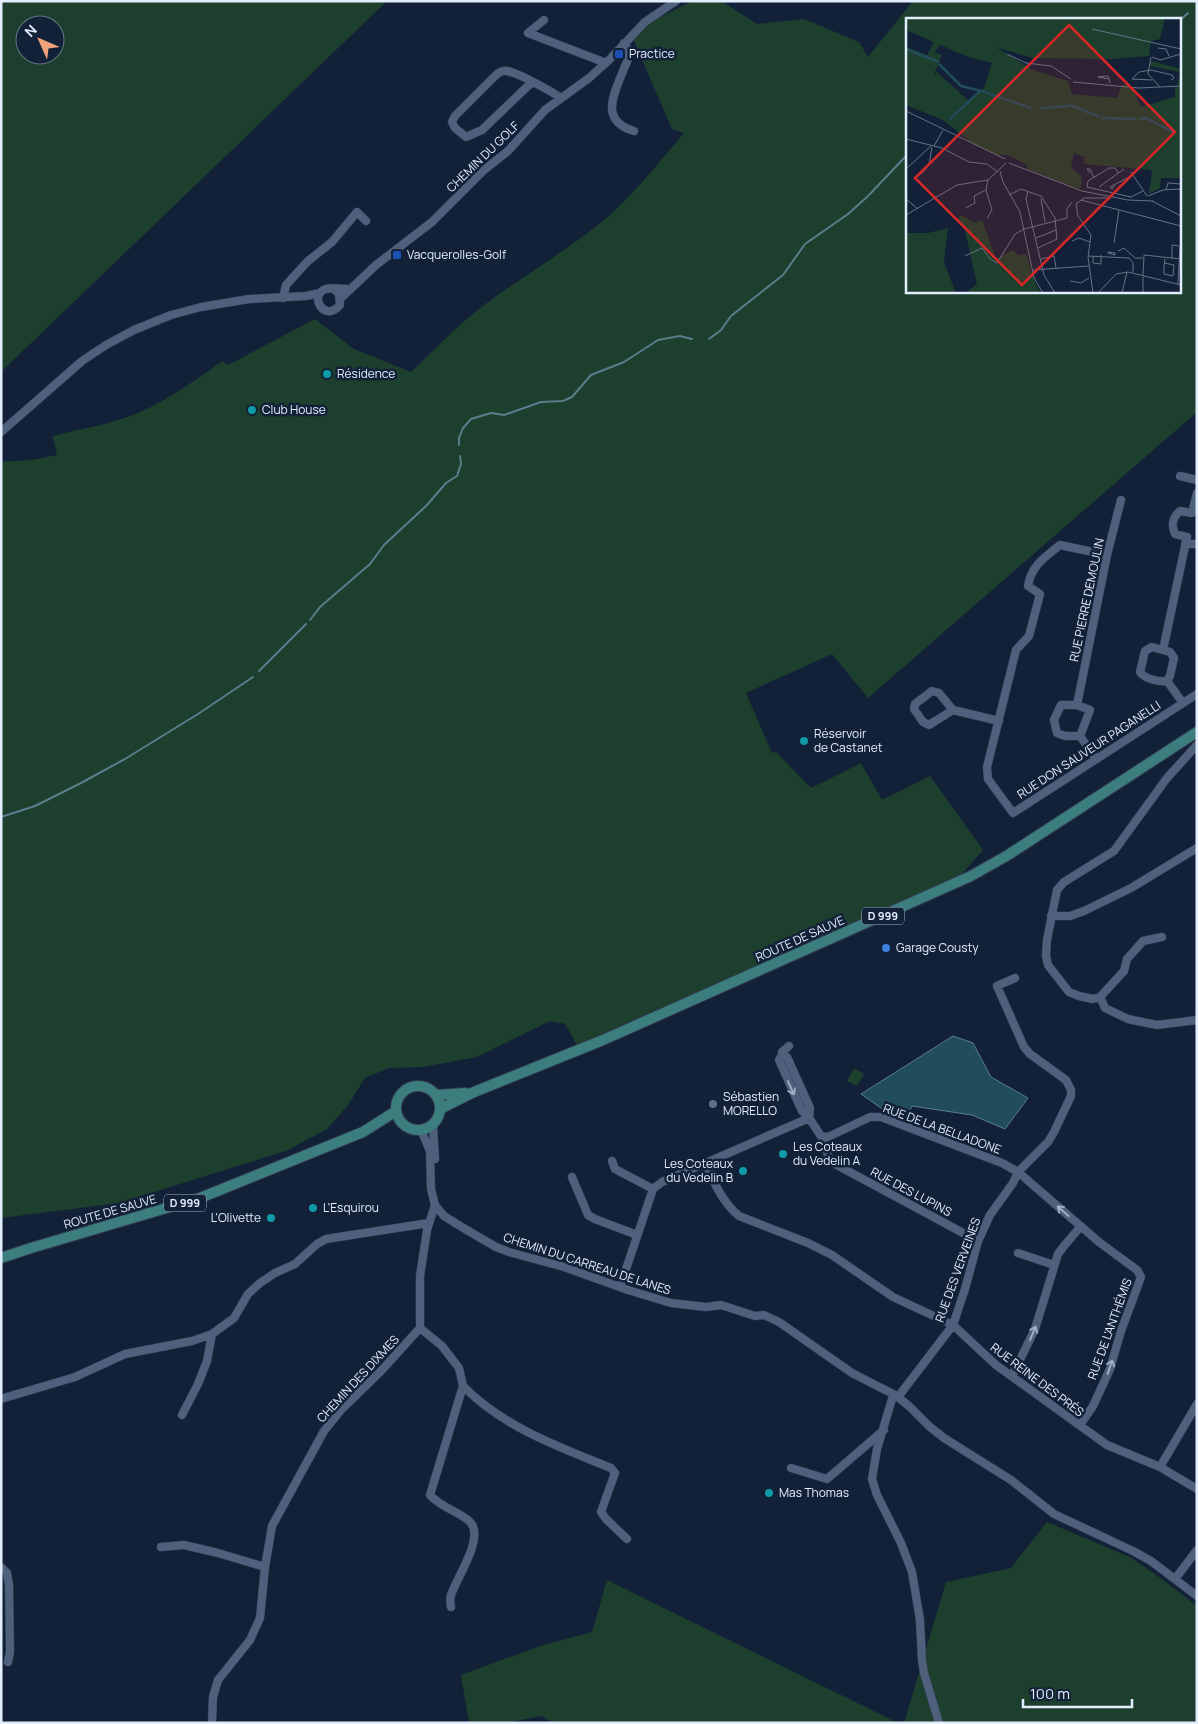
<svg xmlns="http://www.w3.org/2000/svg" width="1198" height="1724" font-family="Manrope,sans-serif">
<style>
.green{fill:#1d3f2d;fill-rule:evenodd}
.water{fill:#214d5b;stroke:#5b7d8c}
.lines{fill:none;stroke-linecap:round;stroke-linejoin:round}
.stream{stroke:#5b7d8c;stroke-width:2}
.minor-casing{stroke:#323c50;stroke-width:9}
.major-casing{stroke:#323c50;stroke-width:12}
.minor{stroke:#4e607b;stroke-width:8}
.major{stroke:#3c7e7e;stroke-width:10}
.oneway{stroke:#9faec2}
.transit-dot{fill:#1a4fb4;stroke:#122138;stroke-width:2}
.culture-dot{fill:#0f9aa8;stroke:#122138;stroke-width:2}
.shop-dot{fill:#3f7fe0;stroke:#122138;stroke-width:2}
.service-dot{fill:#5c6f8a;stroke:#122138;stroke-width:2}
.labels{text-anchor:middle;stroke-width:5;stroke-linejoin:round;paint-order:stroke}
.shield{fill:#122138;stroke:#a4b0c2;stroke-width:1}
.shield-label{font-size:11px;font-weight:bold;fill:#e2edfd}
.poi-label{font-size:12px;fill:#e2edfd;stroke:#122138;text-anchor:start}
.street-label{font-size:12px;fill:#e2edfd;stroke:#122138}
.inset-river{fill:none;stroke:#214d5b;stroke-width:2.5}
.inset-road{fill:none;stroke:#657387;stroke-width:1}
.view{fill:#d62828;fill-opacity:0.15;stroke:#d62828;stroke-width:2.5}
.inset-edge{fill:none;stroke:#e2edfd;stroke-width:2.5}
</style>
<rect width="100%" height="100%" fill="#122138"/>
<path class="green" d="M1,1h386l-386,371zM25,25h30v30h-30z
M692,1h29l36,23 47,-5 55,23 9,15 45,-56h284v411l-329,286 -36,-44 -86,39 26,60 4,-1 35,36 50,-25 21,37 48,-24 53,74 -22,25 -384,170 -12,-21 -15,-3 -73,36 -54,10 -34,1 -24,10 -17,27 -21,24 -41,22 -167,52 -118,15v-756l30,-2 26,-5 -4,-19c32,-8 66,-13 96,-28 26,-13 50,-31 74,-47l5,4 87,-46 39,30 57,23c19,-18 38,-38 58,-55 45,-37 97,-64 141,-102 27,-25 50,-54 74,-82l-12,-4 -39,-90 16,-16zM907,19h272v272h-272z
M854,1068l10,6 -7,12 -10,-5z
M1047,1522l83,35 32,22 35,27v117h-293l42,-141 65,-14z
M607,1580l291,143h-345l-11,-7 -37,7h-36l-8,-48 82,-30 49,-13z"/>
<path class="water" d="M953,1036l20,7 18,34 37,21 -23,31 -33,-14 -60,-9 -7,13 -24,-11 -20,-14z"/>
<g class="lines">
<path class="stream" d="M1179,21l9,-8
M709,339l12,-9 10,-14 52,-41 22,-31 43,-30 20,-18 39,-41
M459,445v-7l4,-10 8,-9 20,-6 13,2 37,-13 22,-1 9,-4 19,-22 33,-13 34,-22 22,-4 12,3
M310,620l10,-13 50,-43 14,-19 43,-40 19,-22 11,-7 4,-12 -1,-8
M259,671l47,-47
M1,817l34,-11 46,-23 44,-24 73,-45 55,-37"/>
<g class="minor-casing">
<path id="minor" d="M544,20l-16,13 78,30
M624,43c1,2 3,4 4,7 3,7 -3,15 -5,21 -10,25 -23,50 11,60
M532,82l-50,48 -16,7 -11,-9 -3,-6 3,-6 41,-41c3,-2 6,-5 11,-4 11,2 44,20 54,27
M334,289l5,5 1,11c-16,19 -32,-11 -14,-16 5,-2 18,0 24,0
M283,298l3,-13 22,-24 24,-19 25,-30 9,9
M341,298l35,-33 56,-43 52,-52 24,-19 37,-41 44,-32 20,-18 36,-38 31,-21
M1,432l81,-71 24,-16 28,-15 37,-15 30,-8 48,-8 57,-3 14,-3
M1180,476l17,4
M1185,544h12
M1107,555l-47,-10c-15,12 -29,21 -32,41l12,8 -11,42 -13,14 -29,117 1,12 25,34 184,-119
M1152,647l18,5 4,6 -4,18 -3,5c-9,1 -22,-2 -27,-9l5,-21z
M1163,650l24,-113 -12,-3c-4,-9 -3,-16 5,-23l12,2 5,-20
M1167,681l16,22
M1077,705h-16l-7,15 3,13 8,3h15l16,23
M953,710l-24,15 -6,-3 -9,-13 1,-5 17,-13 7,2 14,17 46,11
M1080,736l10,-26 -13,-5 30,-150 14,-55
M1197,745l-30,33 -53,73 -50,31 -7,8 -10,50 -1,16 2,9 21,27 10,4 14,3 7,-2 5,11 23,11 29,6 40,-5
M1051,916h19l14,-5 47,-23 66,-40
M1100,997l24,-26 3,-12 16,-18 19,-4
M789,1046l-7,6v3l-3,5 23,51 7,7 12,18 7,1 42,-20h11l121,46 16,9 81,70 38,28 4,7 -20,54 -11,38 -17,37 -13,19
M782,1055l5,2 23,51 -1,10
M433,1124l2,35
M821,1136l8,22 6,6 143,77
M612,1161l3,8 38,20
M705,1163c9,19 17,39 34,53l69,27 24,12 61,42 60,28 43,40 111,80 53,22 37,22
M572,1177l16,38 7,4 42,16
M435,1205l9,11 21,13 31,18 13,5 55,15 64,23 43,13 35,4 15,-2 34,11 9,-1 15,7 73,51 43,22 14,11 21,21 14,11 67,42 43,34 79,37 18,10 46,35
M1018,1253l36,12
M620,1287l33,-98 9,-7 147,-64
M420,1328l22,18 17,22 4,18 -33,109c11,13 33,18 41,28 13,16 -15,56 -20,72 -1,4 -1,8 0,12
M1012,1376l23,-47 23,-75 6,-8 17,-20
M463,1386c40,41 96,61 148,82l4,5 -14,39 5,7 21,20
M895,1395l-3,4 -15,50 -5,30 5,16 24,48 11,29 8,48 2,40 2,13 15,50
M898,1397l55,-72 12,-36 13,-48 12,-26 23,-32 5,-11 30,-30 6,-10 17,-36v-6l-5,-10 -36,-26 -6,-7 -27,-61 18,-8
M1,1399l74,-22 50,-23 67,-13 20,-7 22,-16 14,-24 12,-11 15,-10 20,-9 22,-20 9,-5 103,-16
M182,1415l16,-31 9,-23 5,-27
M1160,1467l37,-63
M791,1468l36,11 57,-49
M161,1547l23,-2 34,8 47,14
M1,1567l6,6 2,12 1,67 -2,10
M1175,1579l22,-29
M212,1723l1,-26 5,-17 32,-40 10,-22 5,-51 7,-41 52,-95 17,-21 39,-38 40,-44v-52l7,-46 8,-25 -4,-16 -1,-38 -9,-21"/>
</g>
<g class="major-casing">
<path id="major" d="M396 1108a22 22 0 1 1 44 0a22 22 0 1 1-44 0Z
M436,1095l30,-2
M440,1109l34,-17 129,-52 368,-164 37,-21 189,-123
M1,1258l30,-10 169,-50 163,-66 33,-21"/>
</g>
<use href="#minor" class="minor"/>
<use href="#major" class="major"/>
</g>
<defs><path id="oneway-shaft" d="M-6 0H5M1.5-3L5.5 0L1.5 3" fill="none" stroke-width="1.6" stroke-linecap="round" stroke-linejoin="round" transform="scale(1.25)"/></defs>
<g class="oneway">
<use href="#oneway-shaft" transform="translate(791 1088) rotate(66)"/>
<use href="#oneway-shaft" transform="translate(1063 1211) rotate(-139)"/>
<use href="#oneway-shaft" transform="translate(1033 1333) rotate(-67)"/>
<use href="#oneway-shaft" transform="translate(1110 1367) rotate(-71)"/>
</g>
<g class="transit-dot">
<rect x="614" y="49" width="10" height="10" rx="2.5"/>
<rect x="392" y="250" width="10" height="10" rx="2.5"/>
</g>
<g class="culture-dot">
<circle cx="327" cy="374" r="5"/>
<circle cx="252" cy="410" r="5"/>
<circle cx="804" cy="741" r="5"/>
<circle cx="783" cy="1154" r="5"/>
<circle cx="743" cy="1171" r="5"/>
<circle cx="313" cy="1208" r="5"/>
<circle cx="271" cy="1218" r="5"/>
<circle cx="769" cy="1493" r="5"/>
</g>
<circle class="shop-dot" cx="886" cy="948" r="5"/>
<circle class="service-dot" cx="713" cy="1104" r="5"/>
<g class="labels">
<g class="shield">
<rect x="862" y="907.5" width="42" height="17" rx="4"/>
<rect x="164" y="1194.5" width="42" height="17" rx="4"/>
</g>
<g class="shield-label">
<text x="883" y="920">D 999</text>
<text x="185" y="1207">D 999</text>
</g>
<g class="poi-label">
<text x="629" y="58">Practice</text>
<text x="407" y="259">Vacquerolles-Golf</text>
<text x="337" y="378">Résidence</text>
<text x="262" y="414">Club House</text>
<text x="814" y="738">Réservoir<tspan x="814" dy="14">de Castanet</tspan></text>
<text x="896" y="952">Garage Cousty</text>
<text x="723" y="1101">Sébastien<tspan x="723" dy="14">MORELLO</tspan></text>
<text x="793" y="1151">Les Coteaux<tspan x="793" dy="14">du Vedelin A</tspan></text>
<text x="733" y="1168" text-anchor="end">Les Coteaux<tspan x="733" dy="14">du Vedelin B</tspan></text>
<text x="323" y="1212">L'Esquirou</text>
<text x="261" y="1222" text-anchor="end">L'Olivette</text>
<text x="779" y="1497">Mas Thomas</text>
</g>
<g class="street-label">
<text transform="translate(483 157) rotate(-44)" y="4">CHEMIN DU GOLF</text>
<text transform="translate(1087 600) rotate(-78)" y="4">RUE PIERRE DEMOULIN</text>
<text transform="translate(1089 750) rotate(-33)" y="4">RUE DON SAUVEUR PAGANELLI</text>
<text transform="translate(800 939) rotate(-24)" y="4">ROUTE DE SAUVE</text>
<text transform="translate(942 1129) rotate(20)" y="4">RUE DE LA BELLADONE</text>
<text transform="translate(911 1192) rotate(28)" y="4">RUE DES LUPINS</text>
<text transform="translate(110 1212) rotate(-16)" y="4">ROUTE DE SAUVE</text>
<text transform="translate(587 1264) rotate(18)" y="4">CHEMIN DU CARREAU DE LANES</text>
<text transform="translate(958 1270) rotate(-70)" y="4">RUE DES VERVEINES</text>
<text transform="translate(1110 1329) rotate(-70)" y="4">RUE DE L'ANTHÉMIS</text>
<text transform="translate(358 1379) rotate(-47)" y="4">CHEMIN DES DIXMES</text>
<text transform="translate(1037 1380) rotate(37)" y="4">RUE REINE DES PRÉS</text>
</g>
</g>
<g transform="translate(906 18)">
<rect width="275" height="275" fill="#122138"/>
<path d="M0,0h259l-5,21 -9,2 -2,15 -38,3 -79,-1 -36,-11 37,23 35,11 4,13 45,4 5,-13h2l8,2 9,20 34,-10v-10h6v91h-20l-1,10 -11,6 3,-24 -68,-6 1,-7 -11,-4 -3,14 11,10 -1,11h-5l-49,-19v-4l-19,-10h-11l-25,-12 -29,-23 -37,-15v-58l21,8 7,-13 6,2 -5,8 7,3 -3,7 -13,-6 13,7 -6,13 4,-4 32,29 15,-13 8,-25 -26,-7 -60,-26zM245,43l30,8v16l-4,1 3,-14 -31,-6zM55,197l15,8 6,-3 14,39 16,-9 7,5 7,-1 9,29 6,10h-76l12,-9 -13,-58 -7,-5zM42,210l-4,35 12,30h-50v-60h22z" fill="#1d3f2d"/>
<path class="inset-river" d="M0,31l33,13M33,46l22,22 25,6M81,75l44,15M164,87l30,12M135,90l28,-2M196,100l34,1M44,101l30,-28M233,101l7,-1 27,14"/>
<path class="inset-road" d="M186,11l89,20M252,30l8,1 3,7M101,36l19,9 25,3 20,13M245,39l-3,17 12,13M246,39l8,3 21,-6M203,61l-11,-2 9,-1h1l2,6v1M246,62l-20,-1 7,-7 12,-2 21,5 2,3 -3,2M167,64l66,6 42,-2M0,93l99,48M0,121l36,9 27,14 18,2 11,8M28,128l9,-16M103,145l73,28 46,9 25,1M0,151l26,-24M94,153l3,11 17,30 14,66 9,15M225,154l16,24M184,155l-3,-4h3l4,9M212,155l-3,-5h-6l-21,13 -1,6 44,10 12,-6M15,156l8,-9 3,-18M208,168l-2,3 -2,-2 23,-12M193,169l25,-18M80,172l6,20 -5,8M260,172l2,-7 13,1M122,173l-2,8 18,76 11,18M103,177l12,-6 20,7M242,178l15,-6 18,-1M0,181l12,10M135,181l4,23M175,182l100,26M246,183l29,15M60,190l9,-5 -1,-7 12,-6 2,-10M0,197l51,-30 31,-5 18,-17M118,211l43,-11v-9l5,-7M130,220l20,-8M166,223l7,-3 11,4M208,225l5,-33M132,230l19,-9 -2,-21 -14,-22M212,233l6,-3 11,10h8M202,234l7,1v2l-7,-2zM59,238l17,-8 8,11 7,4 18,-29 9,-5M182,238l41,2 4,5v9M187,238v7l8,1v-9M135,241l13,-3 2,12M266,241v-14l7,1M258,245l10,2 -1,11 -9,-2v-7l1,-8M127,252l56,-4M237,258l1,-21 37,4M164,263l11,2 8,-5M272,266l2,-38M187,275l-5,-36 3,-22 -13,-19 -2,-12 8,-6h27M192,275l18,-19 12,-2 53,13M216,275l5,-21M237,275v-16"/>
<path class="view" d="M163,7l106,107 -153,153 -107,-107z"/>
<rect width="275" height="275" class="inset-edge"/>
</g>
<rect width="1198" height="1724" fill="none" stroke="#e2edfd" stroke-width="5"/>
<g transform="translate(40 40) rotate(315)"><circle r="24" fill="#122138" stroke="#657387"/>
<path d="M0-4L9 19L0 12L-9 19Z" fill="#f0a27a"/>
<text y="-8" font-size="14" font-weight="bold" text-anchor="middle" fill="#e2edfd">N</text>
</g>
<path d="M1023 1699v8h109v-8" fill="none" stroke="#e2edfd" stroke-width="2.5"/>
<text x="1030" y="1699" font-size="15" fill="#e2edfd" stroke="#122138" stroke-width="4" paint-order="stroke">100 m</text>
</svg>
